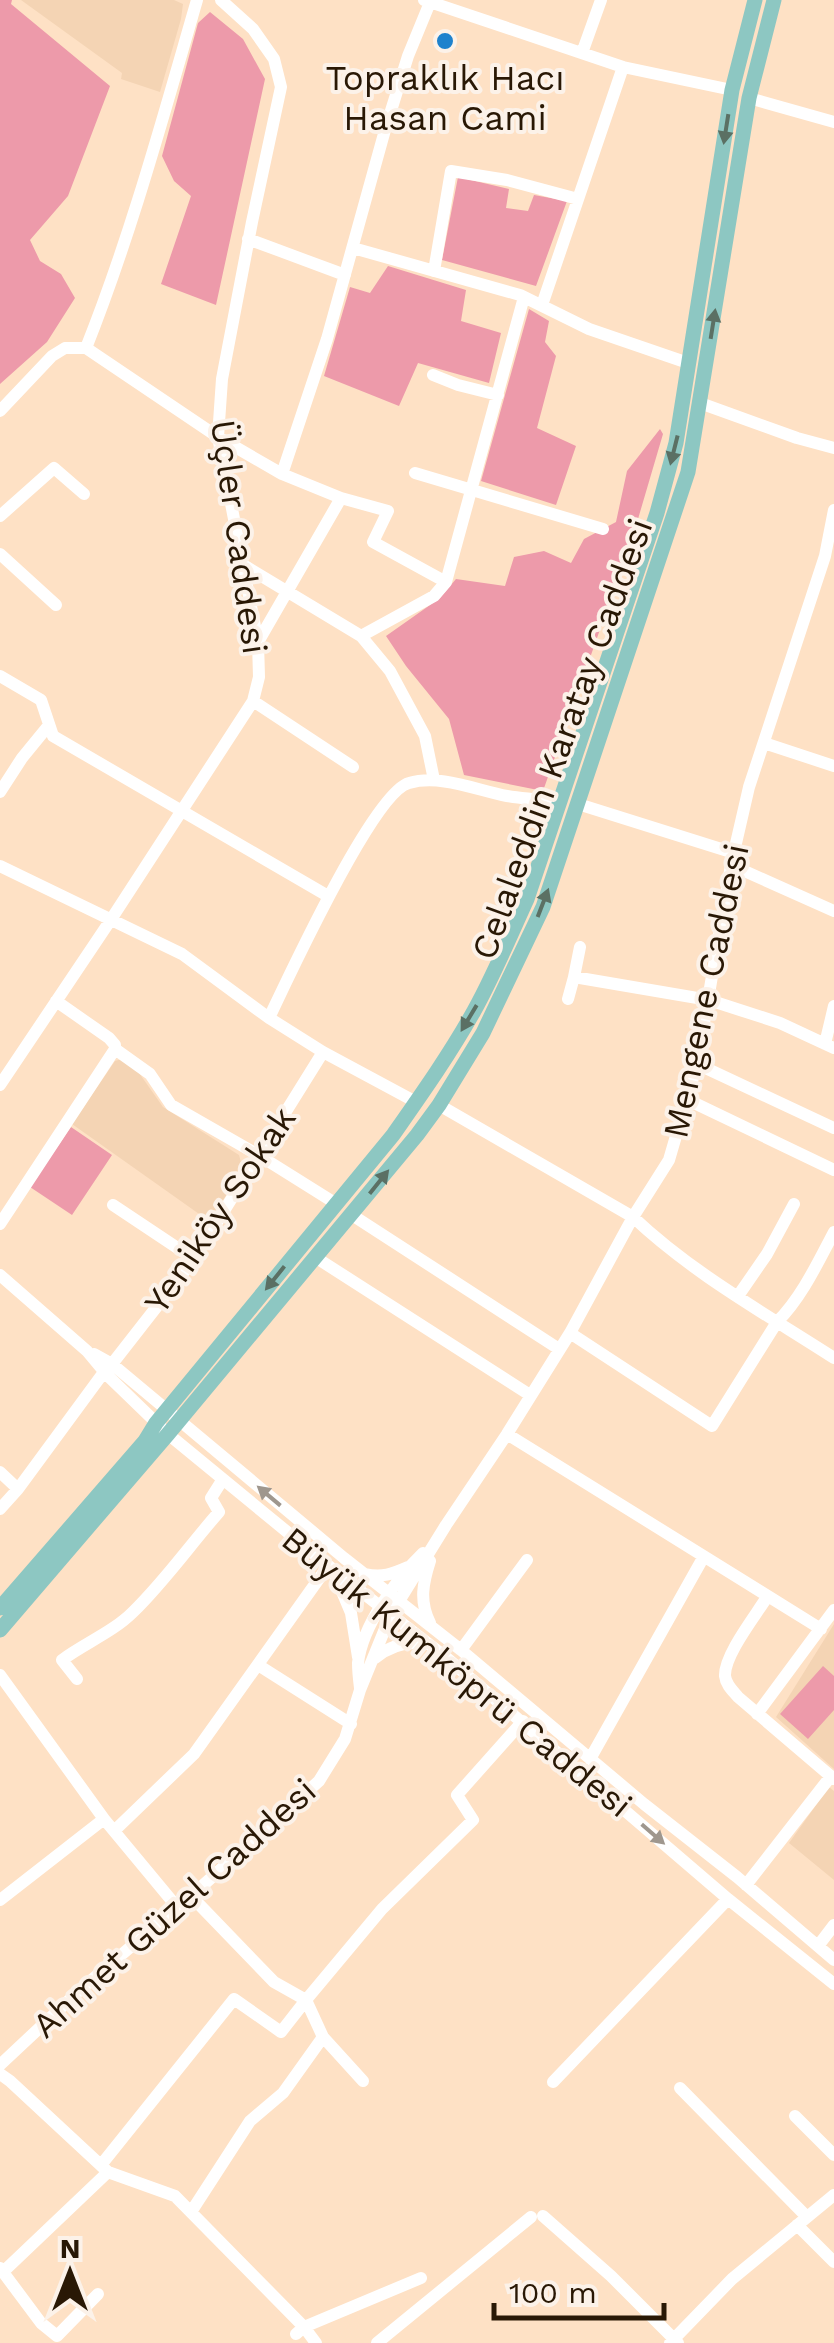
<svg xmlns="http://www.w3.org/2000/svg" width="834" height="2343" font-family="'Work Sans',sans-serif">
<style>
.built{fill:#f4d4b4}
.green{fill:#ed9aaa}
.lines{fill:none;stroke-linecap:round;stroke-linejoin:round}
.minor{stroke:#fff;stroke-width:12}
.major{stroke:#8dc7c2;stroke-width:15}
.oneway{fill:#5b7064}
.oneway2{fill:#9f978e}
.poi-dot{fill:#1e82cd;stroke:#fcf2e9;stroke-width:4}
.labels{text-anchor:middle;stroke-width:8;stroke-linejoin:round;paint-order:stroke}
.poi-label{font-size:35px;fill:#291805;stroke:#fcf2e9}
.street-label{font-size:35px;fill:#291805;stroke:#fcf2e9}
</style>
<rect width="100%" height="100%" fill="#fee1c5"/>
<path class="built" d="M21,0h153l9,4 -2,15 -21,73 -39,-13 1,-6z
M122,1059l15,11 26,37 76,48 4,15 -34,51 -137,-97 43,-63z
M834,1624v145l-58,-52z
M829,1787l5,4v89l-45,-37z"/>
<path class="green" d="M0,0h12l-1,4 99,82 -42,110 -38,44 10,21 21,13 14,24 -28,44 -47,42z
M210,12l33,27 22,40 -49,226 -55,-21 30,-88 -17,-15 -12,-25 36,-133z
M458,177l51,12 -3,19 22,3 6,-16 33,6 -31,85 -94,-26z
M388,266l78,24 -5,31 40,12 -12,50 -71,-20 -19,43 -75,-30 26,-89 20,6z
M529,309l20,12 -4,21 11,14 -19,72 39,18 -20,59 -75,-24z
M660,429l3,5 -30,102 -90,255 -79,-16 -15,-56 -43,-53 -20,-30 54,-38 16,-19 49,7 9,-29 30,-6 27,12 13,-24 32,-17 11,-51z
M71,1127l41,28 -40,60 -42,-28z
M823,1666l11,10v34l-26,29 -28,-25z"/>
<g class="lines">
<path class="minor" d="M424,0l199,67 109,23
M582,53l19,-53
M749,98l85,24
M248,239l97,36
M353,248l167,47 69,34 99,34
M434,271l17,-100 56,9 71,19
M542,305l81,-238
M86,348c45,-113 77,-231 111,-348
M433,375l25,10 40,10
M700,403l97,35 37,10
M0,411l52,-55 13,-8h21l132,89 64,37 59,24 -83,144
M415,473l188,56
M282,474l45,-135 58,-209 23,-74 23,-56
M341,498l47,13 -15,31 73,40
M0,516l54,-48 30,26
M0,554l56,51
M245,566l116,70 29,35 35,65 9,44
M361,636l73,-40 12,-14 78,-285
M0,676l41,24 12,36 275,160
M253,701l100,66
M764,743l70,23
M0,792l22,-34 27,-33
M578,804l156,49
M731,865l103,46
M0,866l182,88 87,64 54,34 93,50
M574,977l6,-30
M568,999l6,-22 135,23 71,23 54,25
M269,1018c19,-40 105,-226 140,-235 31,-9 67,7 98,13 17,3 36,4 53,5
M825,1044l9,-38
M115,1049l35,25 21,31 89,51 75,47
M697,1064l137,64
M0,1085l112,-167 141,-217 6,-24 -1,-35 -40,-205 4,-58 30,-157 29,-135 -7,-28 -21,-30 -32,-29
M688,1100l146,70
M439,1105l194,112c59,56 133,97 201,141
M113,1205l81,54
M352,1215l207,134
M0,1224l115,-175v-4l-6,-7 -53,-37
M315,1257l215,138
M0,1275l87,76 20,24 61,59 168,138 112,87 280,240 106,85
M738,1296l29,-42 27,-50
M570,1333l142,93 65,-104c25,-25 41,-60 57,-90
M94,1354l18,10 232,194 117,92 183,154 93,73 97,83
M112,1364l82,-105 129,-207
M507,1434l314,195
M0,1472l18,17
M0,1509l18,-20 86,-117
M365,1574c17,4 27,0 43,-7
M335,1575l16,38 7,44
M767,1597c-11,18 -43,58 -42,79 1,9 8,15 13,21l96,82
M430,1623c-11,-22 -7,-40 0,-62
M461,1650l66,-90
M375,1658c15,-12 33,-17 51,-14
M258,1665l93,59
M0,1675l104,144 73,88
M77,1679l-15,-19c23,-17 51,-28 71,-48 31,-30 57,-67 86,-100l-8,-14 12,-19
M360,1688c-1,-8 -2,-17 -2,-25 4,-37 39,-85 65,-110
M757,1714l77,-104
M590,1759l113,-201
M114,1831l80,-77 134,-188
M746,1885l85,-109
M0,1900l104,-81
M818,1946l16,-21
M0,2065l82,-77 109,-92 128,-115 26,-42 15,-49 31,-76 55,-89 61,-91 63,-101 63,-116 36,-57 28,-96 34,-199 18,-78 76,-231 9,-46
M0,2074l10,7 98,91 67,24 129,131 12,16
M363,2081l-40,-44 -17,-37 76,-91 91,-89 -16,-25 66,-74
M553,2082l175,-183
M680,2088l127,129
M795,2116l39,39
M101,2165l133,-166 47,33 25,-32 -32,-18 -83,-86
M191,2212l59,-91 33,-28 40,-56
M543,2216l68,60 67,67
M797,2225l37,37
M0,2268l41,55 16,13 41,-42
M3,2272l105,-100
M296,2334l8,-7 117,-49
M377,2343l154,-126
M670,2343l62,-64 102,-84"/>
<path class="major" d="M0,1608l145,-167 11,-18 237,-288c28,-40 57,-81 81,-124 20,-36 36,-75 53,-112l130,-386 19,-70 56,-353 23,-90
M0,1630l168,-196 249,-299 22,-30 44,-72 60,-126 145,-435 61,-374 25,-98"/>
</g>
<defs><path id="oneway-solid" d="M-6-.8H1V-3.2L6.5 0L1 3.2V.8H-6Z" transform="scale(2.5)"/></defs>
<g class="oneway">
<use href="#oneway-solid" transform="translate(726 129) rotate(99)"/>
<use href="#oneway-solid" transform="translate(713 324) rotate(-81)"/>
<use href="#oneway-solid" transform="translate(674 450) rotate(104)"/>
<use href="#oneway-solid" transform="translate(543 903) rotate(-69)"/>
<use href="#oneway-solid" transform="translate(469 1018) rotate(121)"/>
<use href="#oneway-solid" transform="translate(379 1182) rotate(-51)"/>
<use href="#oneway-solid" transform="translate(275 1278) rotate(129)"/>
</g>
<g class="oneway2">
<use href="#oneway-solid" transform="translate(269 1496) rotate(-140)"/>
<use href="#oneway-solid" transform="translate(653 1834) rotate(41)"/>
</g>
<circle class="poi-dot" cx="445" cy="41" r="10"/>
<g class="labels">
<g class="poi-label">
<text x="445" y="90">Topraklık Hacı<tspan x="445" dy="40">Hasan Cami</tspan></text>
</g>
<g class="street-label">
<text transform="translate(239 537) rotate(82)" y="12">Üçler Caddesi</text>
<text transform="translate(562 739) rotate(-70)" y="12">Celaleddin Karatay Caddesi</text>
<text transform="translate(706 991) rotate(-78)" y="12">Mengene Caddesi</text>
<text transform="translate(220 1210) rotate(-56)" y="12">Yeniköy Sokak</text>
<text transform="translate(457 1672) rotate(39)" y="12">Büyük Kumköprü Caddesi</text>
<text transform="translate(174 1908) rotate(-42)" y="12">Ahmet Güzel Caddesi</text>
</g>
</g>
<g transform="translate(70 2273)" stroke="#fcf2e9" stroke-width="8" paint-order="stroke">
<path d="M0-8L18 38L0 25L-18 38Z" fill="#291805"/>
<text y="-15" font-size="28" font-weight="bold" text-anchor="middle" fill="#291805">N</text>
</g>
<path d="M494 2303v15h170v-15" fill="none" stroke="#291805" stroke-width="5"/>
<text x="509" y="2303" font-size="30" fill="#291805" stroke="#fcf2e9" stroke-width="8" paint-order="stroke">100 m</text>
</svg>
